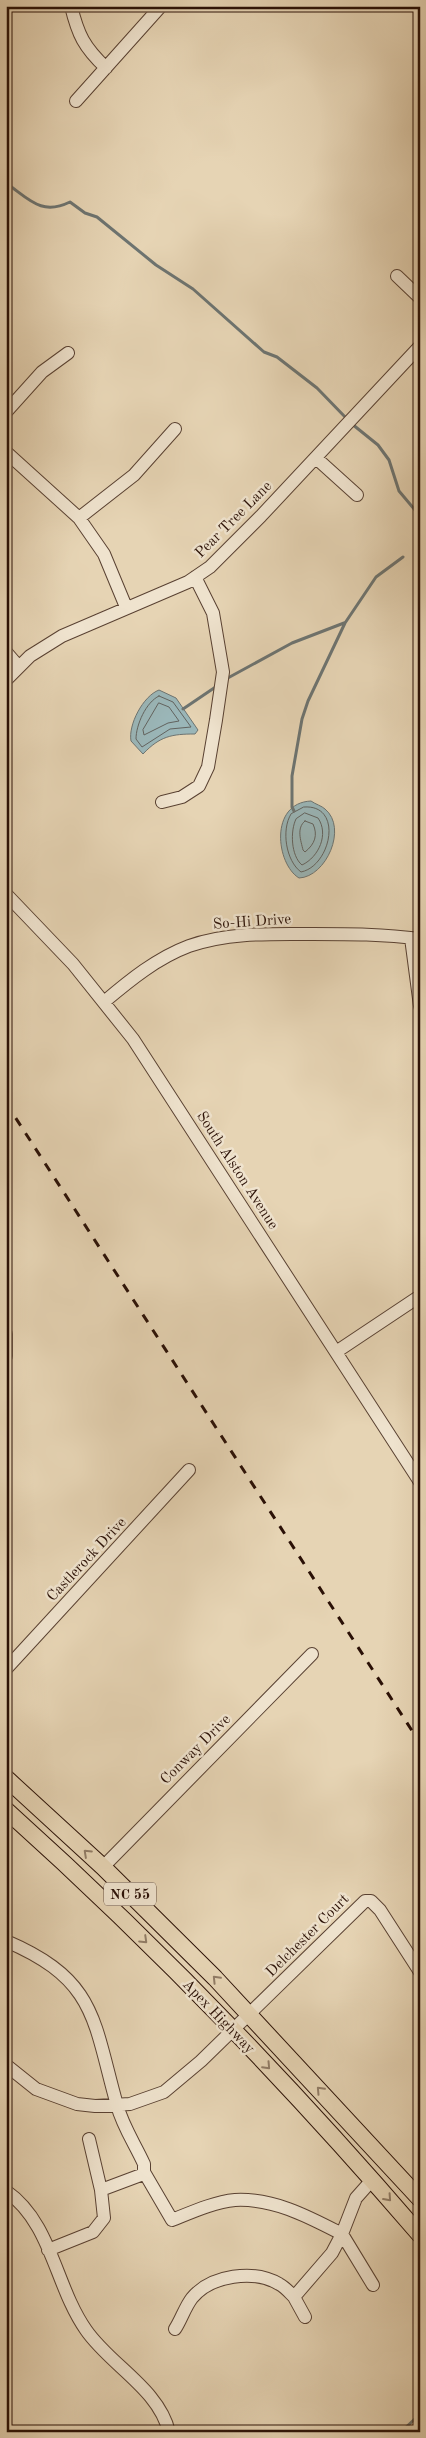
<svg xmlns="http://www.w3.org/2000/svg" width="426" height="2438" font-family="'Old Standard TT',serif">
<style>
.water{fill:#9ab6b8;stroke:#6d7471}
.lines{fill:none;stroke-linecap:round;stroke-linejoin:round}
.shore{stroke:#62635f;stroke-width:1}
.stream{stroke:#6d7471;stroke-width:3}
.minor-casing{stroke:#594132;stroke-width:14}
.major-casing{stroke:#2a1006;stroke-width:18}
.minor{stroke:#efe3ce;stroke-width:12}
.major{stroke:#e6d4b4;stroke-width:16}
.rail{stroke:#2a1006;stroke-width:3;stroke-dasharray:9 9;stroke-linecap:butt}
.oneway{stroke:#917c66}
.labels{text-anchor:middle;stroke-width:5;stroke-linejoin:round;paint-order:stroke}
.shield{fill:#efe3ce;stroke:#654f42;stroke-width:1}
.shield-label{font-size:14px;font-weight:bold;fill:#2a1006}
.street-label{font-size:15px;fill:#2a1006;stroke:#efe3ce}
</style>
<rect width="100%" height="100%" fill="#e6d4b4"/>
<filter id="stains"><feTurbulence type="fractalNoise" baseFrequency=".004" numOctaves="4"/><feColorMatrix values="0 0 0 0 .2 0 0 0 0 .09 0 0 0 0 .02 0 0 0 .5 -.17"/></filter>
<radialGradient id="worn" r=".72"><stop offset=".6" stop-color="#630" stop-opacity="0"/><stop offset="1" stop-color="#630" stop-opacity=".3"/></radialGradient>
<path class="water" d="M159,690l17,8 22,32 -3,4c-23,0 -35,2 -52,20l-12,-13c-3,-16 12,-45 28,-51z
M311,801c4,3 11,5 14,8 23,19 1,68 -26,69 -23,-14 -30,-75 12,-77z"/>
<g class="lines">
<path class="shore" d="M159,696l14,6 18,25 -21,2 -28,18 -6,-8c0,-14 10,-37 23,-43z
M159,703l10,4 10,14 -11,2 -24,12 -1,-5z
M304,807c40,-3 27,59 -3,65 -15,-11 -20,-42 -10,-58z
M305,813l13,5c11,16 1,39 -16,47 -11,-9 -12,-34 -6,-46z
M305,821l8,3c5,11 2,20 -8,28l-2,-2c-2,-9 -7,-22 2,-29z"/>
<path class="stream" d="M6,183c23,16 35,33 64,19l15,11 12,4 59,48 37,24 71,63 13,5 40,31 31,32
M352,424l26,21 11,15 10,31 21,25
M226,679l66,-36 52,-20
M183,709l34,-23
M294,811l-2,-4v-31l10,-57 6,-18 37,-78 31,-46 27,-20
M401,2432l19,-18"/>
<g class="minor-casing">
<path id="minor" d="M71,6c7,29 13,41 35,62
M76,101l85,-95
M397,276l23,22
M6,412l36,-40 26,-19
M6,452l73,66 25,36 22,53
M316,458l41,37
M79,518l55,-43 41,-46
M6,652l13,15
M6,680l24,-24 32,-20 126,-54 22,-15 51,-51 159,-170
M162,802l20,-5 17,-11 9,-19 8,-47 7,-48 -10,-59 -18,-36
M6,894l67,70 60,75 287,443
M411,938l9,68
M104,1002c26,-22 53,-44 85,-56 40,-14 83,-12 124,-12 36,0 71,0 107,5
M6,1334v22
M336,1352l84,-56
M6,1669l183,-199
M103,1867l209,-213
M6,1941c91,39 87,79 111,164 6,22 18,39 27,59v8l-3,3 -40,15
M6,2065l30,24 41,15 18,2 35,-2 34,-12 37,-31 164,-160h6l9,9 40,62
M144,2172l28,48c20,-8 42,-18 63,-20 39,-2 74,17 107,34l14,-36 16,-18
M6,2191c46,32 49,95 80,139 24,35 73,59 83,102
M48,2250l45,-18 11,-14 -3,-28 -12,-51
M294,2297l11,20
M175,2329c6,-9 10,-22 17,-31 19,-23 62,-29 87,-14 6,3 11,9 15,13l38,-44 10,-19 31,51"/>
</g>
<g class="major-casing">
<path id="major" d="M6,1778l97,89 112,111 205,221
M6,1810c147,132 285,275 414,425"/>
</g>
<use href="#minor" class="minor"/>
<use href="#major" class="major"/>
<path class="rail" d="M6,1103l414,640"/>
</g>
<defs><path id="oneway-chevron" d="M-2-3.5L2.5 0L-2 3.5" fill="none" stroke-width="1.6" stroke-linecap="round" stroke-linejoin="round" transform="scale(1.25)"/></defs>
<g class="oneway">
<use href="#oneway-chevron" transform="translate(87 1853) rotate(-137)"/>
<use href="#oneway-chevron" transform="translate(144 1940) rotate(44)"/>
<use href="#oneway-chevron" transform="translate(216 1979) rotate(-134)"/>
<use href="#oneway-chevron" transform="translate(267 2066) rotate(47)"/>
<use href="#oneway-chevron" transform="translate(320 2090) rotate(-133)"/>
<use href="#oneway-chevron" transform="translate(388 2198) rotate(48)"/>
</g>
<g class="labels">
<rect class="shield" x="104" y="1882.5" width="52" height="23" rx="4"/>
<g class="shield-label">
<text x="130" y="1899">NC 55</text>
</g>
<g class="street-label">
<text transform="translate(233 519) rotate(-45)" y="5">Pear Tree Lane</text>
<text transform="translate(252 921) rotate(-4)" y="5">So-Hi Drive</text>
<text transform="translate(238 1170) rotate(57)" y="5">South Alston Avenue</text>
<text transform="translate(86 1559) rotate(-47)" y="5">Castlerock Drive</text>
<text transform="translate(195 1749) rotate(-45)" y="5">Conway Drive</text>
<text transform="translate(307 1935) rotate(-45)" y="5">Delchester Court</text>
<text transform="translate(219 2016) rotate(46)" y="5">Apex Highway</text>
</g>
</g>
<rect width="426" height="2438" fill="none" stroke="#e6d4b4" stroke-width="25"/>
<rect x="8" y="8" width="411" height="2423" fill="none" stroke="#2a1006" stroke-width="2.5"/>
<rect x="12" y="12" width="401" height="2413" fill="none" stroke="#2a1006"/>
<rect width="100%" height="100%" filter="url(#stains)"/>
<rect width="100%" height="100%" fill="url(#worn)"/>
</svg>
